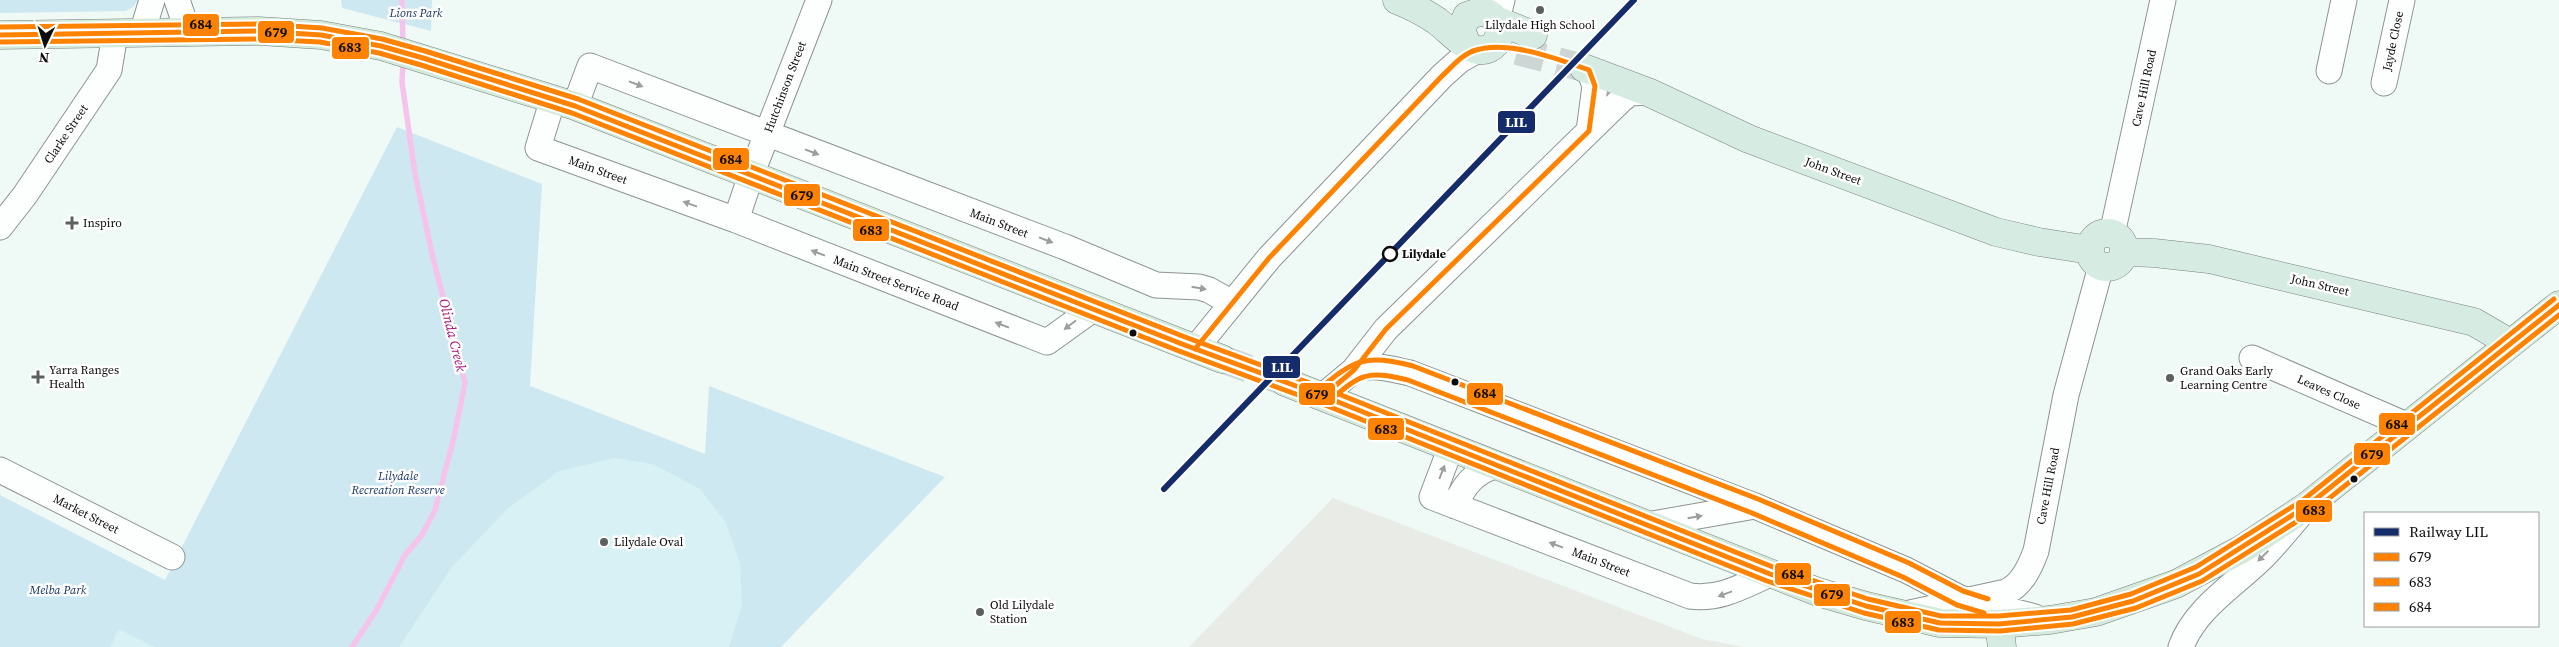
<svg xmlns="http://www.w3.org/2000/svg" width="2559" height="647" font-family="'Source Serif 4',serif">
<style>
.industrial{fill:#e8ebe6}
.green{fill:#cde8f0}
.pitch{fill:#d8f1f4}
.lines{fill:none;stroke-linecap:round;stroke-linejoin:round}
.stream{stroke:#f6c3ec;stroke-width:5.5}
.major-tunnel{stroke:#cdd6d4;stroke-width:28;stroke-dasharray:28 14;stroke-linecap:butt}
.highway-tunnel{stroke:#cdd6d4;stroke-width:28;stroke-dasharray:28 14;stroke-linecap:butt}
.minor-casing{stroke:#8e9392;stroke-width:27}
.major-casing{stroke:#7c807f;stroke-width:29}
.highway-casing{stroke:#7c807f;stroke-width:29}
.minor{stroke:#fdfefe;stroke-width:25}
.major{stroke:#d6ece3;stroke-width:28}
.highway{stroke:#d3eadb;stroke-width:28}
.bus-1-casing{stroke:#fff;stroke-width:9}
.bus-2-casing{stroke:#fff;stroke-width:9}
.bus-3-casing{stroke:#fff;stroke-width:9}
.bus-1{stroke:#ff8200;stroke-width:5}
.bus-2{stroke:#ff8200;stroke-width:5}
.bus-3{stroke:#ff8200;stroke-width:5}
.rail-1-casing{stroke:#fff;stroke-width:10}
.rail-1{stroke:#152c6b;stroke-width:6}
.oneway{fill:#9d9d9d}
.poi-dot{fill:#5b5f5e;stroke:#fff;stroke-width:2}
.stop-dot{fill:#fff;stroke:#0c0c0c;stroke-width:2.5}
.bus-dot{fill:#0c0c0c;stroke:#fff;stroke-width:2}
.labels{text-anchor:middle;stroke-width:5;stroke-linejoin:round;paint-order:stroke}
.park-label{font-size:12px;font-style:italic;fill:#193566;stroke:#fff}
.poi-label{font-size:12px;fill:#0c0c0c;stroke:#fff;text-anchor:start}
.street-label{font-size:12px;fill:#0c0c0c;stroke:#fff}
.stop-label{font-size:12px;font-weight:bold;fill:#0c0c0c;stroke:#fff;text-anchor:start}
.water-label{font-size:14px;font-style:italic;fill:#a30f7a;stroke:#fff}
.line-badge{stroke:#fff;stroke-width:2}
.badge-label{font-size:14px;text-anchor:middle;font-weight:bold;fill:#fff}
.pale-badge-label{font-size:14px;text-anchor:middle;font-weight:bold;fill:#111}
</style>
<rect width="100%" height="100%" fill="#effaf7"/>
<path class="industrial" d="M1333,498l369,141 42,8h-555z"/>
<path class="green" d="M0,0h138l-5,7 -7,4 -126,2z
M341,0h91l-1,31 -89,-23z
M397,127l145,57 -12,202 175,68 4,-68 236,91 -164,170h-781v-152l165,85z"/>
<path class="pitch" d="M614,458l39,6 47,25 25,32 15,42 2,42 -13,42h-330l53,-80 55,-58 52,-38z
M119,629l36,18h-45z"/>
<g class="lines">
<path class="stream" d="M402,0l1,44
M352,647l25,-38 28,-54 17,-20 13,-25 19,-73 11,-54 -32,-125 -18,-84 -13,-92 1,-21"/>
<path class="major-tunnel" d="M1517,51l67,17"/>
<path class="highway-tunnel" d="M1222,359l63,23"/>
<g class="minor-casing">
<path id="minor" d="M177,0l11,32
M1497,20l5,-20
M142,33l10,-33
M2329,71l15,-71
M2384,83l18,-83
M553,99l-15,49 198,72 311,122 46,-33
M575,106l15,-40 475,181 91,38 43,2 10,3 23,13
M1589,131l6,-45 -6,-16
M736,220l15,-45 68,-175
M0,227l25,-32 84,-125 6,-36
M2112,234l51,-234
M1195,349l74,-91 173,-182 18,-16 18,-10
M2252,358l154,67
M1354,370c18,-7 37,-1 56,3l345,133 151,64 54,28 75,19
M1323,396l31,-26 32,-41 235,-229 9,-7 18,-1
M1451,447l-19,50 258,99c30,4 53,-10 80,-22
M0,470l172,87
M1455,506c9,-21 19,-34 42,-41
M1647,525l108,-19
M1901,615l105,-23c16,-7 24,-25 30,-41l30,-156 35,-129
M2181,647c14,-39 54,-62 82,-90 13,-13 24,-27 36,-41"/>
</g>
<g class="major-casing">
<path id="major" d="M1397,0c15,6 27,12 40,21 12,9 26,26 41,29 24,3 31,-31 4,-39l-15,5 -6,14 6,15
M1498,21l35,14
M1584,68l64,24 101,47 247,93 43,10 51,8
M2090 250a17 17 0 1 1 34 0a17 17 0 1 1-34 0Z
M2124,252l30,1 55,6 265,63 36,21
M1999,624l3,23"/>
</g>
<g class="highway-casing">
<path id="highway" d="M0,35l259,-4 62,4 60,11 194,60 647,253
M1285,382l533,210 48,14 74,17 59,1 51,-4 46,-8 80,-28 66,-35 65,-43 252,-201"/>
</g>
<use href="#minor" class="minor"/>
<use href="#major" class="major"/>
<use href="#highway" class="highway"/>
<g class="bus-1-casing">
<path id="bus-1" d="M0,35l259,-4 62,4 60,11 42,12 152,48 607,238 141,52 447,178 96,32 74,17 59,1 73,-7 61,-16 66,-27 108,-68 252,-201
M1195,349l74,-91 173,-182c10,-9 20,-22 34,-26 32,-10 82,9 113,20
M1323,396l31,-26 32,-41 203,-198 6,-45 -6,-16"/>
</g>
<g class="bus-2-casing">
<path id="bus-2" d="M0,42l259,-3 61,3 59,11 42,12 151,48 607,238 141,52 447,178 97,32 75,17 61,1 73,-7 63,-16 66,-27 110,-69 247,-197
M1328,402c33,-28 37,-32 80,-22l344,133 151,64 54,28 27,8"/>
</g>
<g class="bus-3-casing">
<path id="bus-3" d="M0,27l259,-3 63,4 60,11 43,12 153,48 607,238 141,52 447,178 95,32 73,17h58l72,-6 60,-16 65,-27 107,-67 251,-201
M1318,390c37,-31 47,-36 95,-24l345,133 151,64 54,28 25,8"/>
</g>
<use href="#bus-1" class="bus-1"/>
<use href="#bus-2" class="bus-2"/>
<use href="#bus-3" class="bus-3"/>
<g class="rail-1-casing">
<path id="rail-1" d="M1164,489l470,-489"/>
</g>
<use href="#rail-1" class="rail-1"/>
</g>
<defs><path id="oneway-solid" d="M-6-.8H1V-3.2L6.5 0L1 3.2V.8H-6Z" transform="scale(1.25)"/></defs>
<g class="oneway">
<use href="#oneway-solid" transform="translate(636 84) rotate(21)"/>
<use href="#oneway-solid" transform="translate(812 152) rotate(21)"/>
<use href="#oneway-solid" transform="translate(690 204) rotate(-160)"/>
<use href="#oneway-solid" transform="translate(1046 240) rotate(21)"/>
<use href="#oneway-solid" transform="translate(818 253) rotate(-159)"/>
<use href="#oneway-solid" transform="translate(1199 288) rotate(10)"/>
<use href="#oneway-solid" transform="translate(1002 325) rotate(-159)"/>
<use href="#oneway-solid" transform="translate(1070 325) rotate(143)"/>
<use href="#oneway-solid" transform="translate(1442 472) rotate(-69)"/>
<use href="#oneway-solid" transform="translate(1695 517) rotate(-10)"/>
<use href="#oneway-solid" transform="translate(1556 545) rotate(-159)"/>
<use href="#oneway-solid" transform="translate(2263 556) rotate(135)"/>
<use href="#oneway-solid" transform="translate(1725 594) rotate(160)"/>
</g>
<g class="poi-dot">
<circle cx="1540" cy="10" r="5"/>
<path d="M69.5 215.5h5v5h5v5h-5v5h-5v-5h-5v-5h5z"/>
<path d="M35.5 369.5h5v5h5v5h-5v5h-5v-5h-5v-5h5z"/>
<circle cx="2170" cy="378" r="5"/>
<circle cx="604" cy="542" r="5"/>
<circle cx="980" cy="612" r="5"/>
</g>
<circle class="stop-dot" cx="1390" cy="254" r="7"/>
<g class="bus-dot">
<circle cx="1133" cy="333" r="4.5"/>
<circle cx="1455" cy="382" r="4.5"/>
<circle cx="2354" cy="479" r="4.5"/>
</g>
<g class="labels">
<g class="park-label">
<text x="416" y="17">Lions Park</text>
<text x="398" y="480">Lilydale<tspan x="398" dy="14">Recreation Reserve</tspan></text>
<text x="58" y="594">Melba Park</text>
</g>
<g class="poi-label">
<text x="1540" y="29" text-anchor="middle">Lilydale High School</text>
<text x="83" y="227">Inspiro</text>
<text x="49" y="374">Yarra Ranges<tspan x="49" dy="14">Health</tspan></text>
<text x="2180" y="375">Grand Oaks Early<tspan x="2180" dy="14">Learning Centre</tspan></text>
<text x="614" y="546">Lilydale Oval</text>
<text x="990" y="609">Old Lilydale<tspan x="990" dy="14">Station</tspan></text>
</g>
<g class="street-label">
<text transform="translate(2393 41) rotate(-78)" y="4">Jayde Close</text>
<text transform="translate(785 87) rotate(-69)" y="4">Hutchinson Street</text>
<text transform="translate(2144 88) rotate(-78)" y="4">Cave Hill Road</text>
<text transform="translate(66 134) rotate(-56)" y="4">Clarke Street</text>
<text transform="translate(598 170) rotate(20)" y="4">Main Street</text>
<text transform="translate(1833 171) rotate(20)" y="4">John Street</text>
<text transform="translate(999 223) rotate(21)" y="4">Main Street</text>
<text transform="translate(896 283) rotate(21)" y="4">Main Street Service Road</text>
<text transform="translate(2320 285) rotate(13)" y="4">John Street</text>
<text transform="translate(2329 392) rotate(24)" y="4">Leaves Close</text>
<text transform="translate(2048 486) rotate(-79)" y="4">Cave Hill Road</text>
<text transform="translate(86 514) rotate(27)" y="4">Market Street</text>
<text transform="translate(1601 562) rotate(21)" y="4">Main Street</text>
</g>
<g class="stop-label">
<text x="1402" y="258">Lilydale</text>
</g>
<g class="water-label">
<text transform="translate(453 335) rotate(76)" y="5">Olinda Creek</text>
</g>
</g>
<g class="line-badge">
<rect x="182" y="13" width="38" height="24" rx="5" fill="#ff8200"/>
<rect x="257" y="20" width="38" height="24" rx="5" fill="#ff8200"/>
<rect x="331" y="36" width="39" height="24" rx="5" fill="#ff8200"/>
<rect x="1497" y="110" width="39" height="24" rx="5" fill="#152c6b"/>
<rect x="712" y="147" width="38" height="24" rx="5" fill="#ff8200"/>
<rect x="783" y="183" width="38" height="24" rx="5" fill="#ff8200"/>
<rect x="852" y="218" width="38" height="24" rx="5" fill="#ff8200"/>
<rect x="1262" y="355" width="39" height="24" rx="5" fill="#152c6b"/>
<rect x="1466" y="382" width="38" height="24" rx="5" fill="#ff8200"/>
<rect x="1298" y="382" width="38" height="24" rx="5" fill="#ff8200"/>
<rect x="2378" y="412" width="38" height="24" rx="5" fill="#ff8200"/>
<rect x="1367" y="417" width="38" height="24" rx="5" fill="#ff8200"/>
<rect x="2353" y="442" width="38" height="24" rx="5" fill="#ff8200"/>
<rect x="2295" y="499" width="38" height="24" rx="5" fill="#ff8200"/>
<rect x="1774" y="562" width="38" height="24" rx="5" fill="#ff8200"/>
<rect x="1813" y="583" width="38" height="24" rx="5" fill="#ff8200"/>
<rect x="1884" y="610" width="38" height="24" rx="5" fill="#ff8200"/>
</g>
<g class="badge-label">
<text x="1516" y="127">LIL</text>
<text x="1282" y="372">LIL</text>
</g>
<g class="pale-badge-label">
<text x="201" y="29">684</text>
<text x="276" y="37">679</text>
<text x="350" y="52">683</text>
<text x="731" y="164">684</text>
<text x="802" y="200">679</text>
<text x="871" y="235">683</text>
<text x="1485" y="398">684</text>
<text x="1317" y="399">679</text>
<text x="2397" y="429">684</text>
<text x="1386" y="434">683</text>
<text x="2372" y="459">679</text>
<text x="2314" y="515">683</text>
<text x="1793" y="579">684</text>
<text x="1832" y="599">679</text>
<text x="1903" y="627">683</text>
</g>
<rect x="2364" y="512" width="175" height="115" fill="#ffffff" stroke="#9e9e9e"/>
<rect x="2374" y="528" width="25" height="8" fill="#152c6b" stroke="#9e9e9e"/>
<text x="2409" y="537" font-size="15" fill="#0c0c0c">Railway LIL</text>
<rect x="2374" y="553" width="25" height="8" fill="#ff8200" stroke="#9e9e9e"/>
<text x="2409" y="562" font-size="15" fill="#0c0c0c">679</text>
<rect x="2374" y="578" width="25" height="8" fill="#ff8200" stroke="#9e9e9e"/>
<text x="2409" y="587" font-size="15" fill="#0c0c0c">683</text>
<rect x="2374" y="603" width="25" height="8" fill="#ff8200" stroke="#9e9e9e"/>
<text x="2409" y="612" font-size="15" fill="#0c0c0c">684</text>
<g transform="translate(45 45) rotate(184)" stroke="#ffffff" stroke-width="4" paint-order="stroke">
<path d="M0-4L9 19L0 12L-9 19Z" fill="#0c0c0c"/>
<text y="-8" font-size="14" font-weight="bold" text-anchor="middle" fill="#0c0c0c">N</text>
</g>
</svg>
